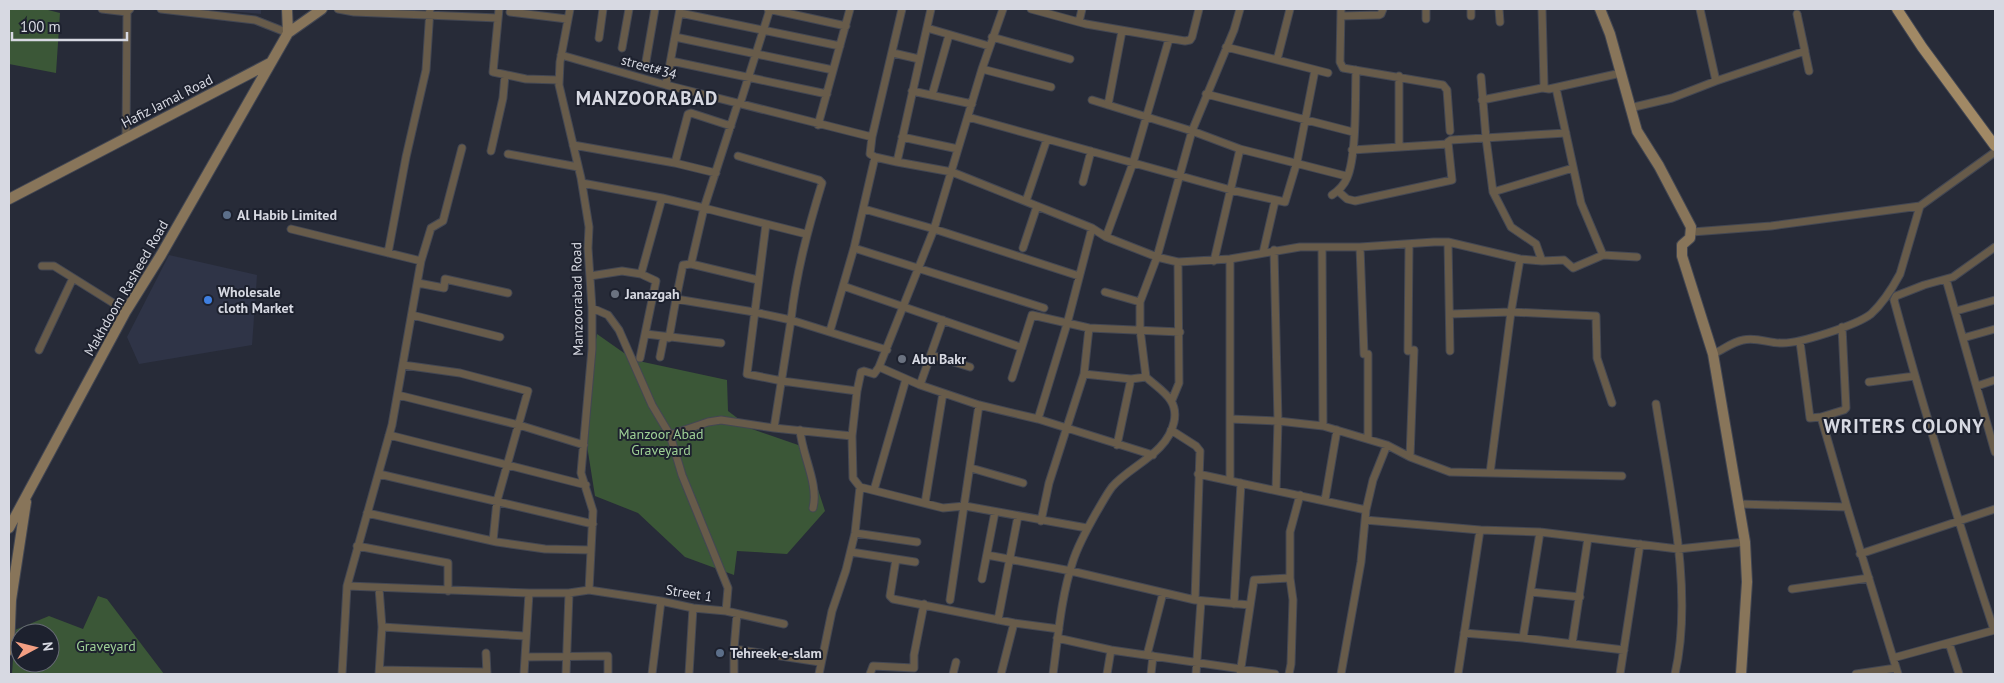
<svg xmlns="http://www.w3.org/2000/svg" width="2004" height="683" font-family="'PT Sans',sans-serif">
<style>
.built{fill:#2f3447}
.green{fill:#3b5737;fill-rule:evenodd}
.lines{fill:none;stroke-linecap:round;stroke-linejoin:round}
.street-casing{stroke:#434753;stroke-width:9}
.secondary-casing{stroke:#434753;stroke-width:12}
.primary-casing{stroke:#434753;stroke-width:12}
.street{stroke:#675b4a;stroke-width:7}
.secondary{stroke:#88755a;stroke-width:10}
.primary{stroke:#a18965;stroke-width:10}
.service-dot{fill:#5c6f8a;stroke:#1d212e;stroke-width:2}
.worship-dot{fill:#6b7280;stroke:#1d212e;stroke-width:2}
.shop-dot{fill:#3f7fe0;stroke:#1d212e;stroke-width:2}
.labels{text-anchor:middle;stroke-width:4;stroke-linejoin:round;paint-order:stroke}
.street-label{font-size:14px;fill:#d7d9e2;stroke:#1d212e}
.poi-label{font-size:14px;font-weight:bold;fill:#d7d9e2;stroke:#1d212e;text-anchor:start}
.park-label{font-size:14px;fill:#9fd196;stroke:#1d212e}
.district-label{font-size:19px;font-weight:bold;letter-spacing:1px;fill:#d7d9e2;stroke:#1d212e}
</style>
<rect width="100%" height="100%" fill="#272b38"/>
<path class="built" d="M208,9h53v5z
M169,255l88,20 -5,70 -113,19 -12,-27z"/>
<path class="green" d="M9,9h35l16,4 -4,60 -47,-9z
M597,334l37,26 93,20 1,31 24,18 52,18 21,64 -38,43 -50,-3 -3,24 -49,-18 -47,-44 -43,-17 -13,-82z
M98,596l9,3 57,75h-152l3,-44 34,-14 34,13zM20,633h30v30h-30z"/>
<g class="lines">
<g class="street-casing">
<path id="street" d="M102,9l25,3 3,-3
M161,9l94,11 33,13
M338,9l16,3 144,6
M499,9l-6,63 33,7 33,1
M570,9l-10,53 -1,23 22,93 8,49 -1,21 4,60v41l-11,124 12,38 -4,79
M768,9l78,17
M902,9l-30,128 -2,17 5,3 22,5 55,10 140,56 14,9 51,20 21,5 52,-3 70,-12h60l74,-5h14l72,17 22,2 22,-1 9,8 30,-13 34,2
M1003,9l-21,60 -48,160 -55,138 41,18 59,20 59,14 115,36
M1031,9l55,15 99,17 5,-1 2,-3 7,-28
M1341,9l-1,53 3,6 100,17 4,5 3,41
M1471,9v7
M1499,9l1,13
M510,12l57,7
M680,13l160,33
M1341,16l38,-1 2,-1 2,-5
M1426,19v-10
M1079,22l3,-13
M927,28l62,18
M675,37l158,33
M992,37l78,22
M599,38l4,-29
M1226,47l102,26
M622,48l7,-39
M893,53l26,6
M561,55l105,30 206,52
M1277,60l13,-51
M671,61l156,33
M645,67l10,-58
M982,69l69,18
M1481,77l5,61 7,54 18,35 25,17 6,17
M1716,81l89,-30 -8,-37 12,57
M666,85l14,-76
M1542,88l7,1 72,-16
M1556,88l25,115 22,52
M912,91l60,13
M1206,94l147,38
M932,95l17,-60
M1092,100l100,31 48,18 106,27
M1482,100l60,-12 2,-3 -2,-76
M738,103l-34,105 102,26
M740,104l30,-95
M1108,105l14,-74
M1630,108l42,-10 44,-17 -16,-72
M968,117l263,73 54,12 12,-40 18,-92
M818,125l32,-116
M902,137l56,12
M126,138l1,-126
M573,145l102,18
M1399,147v-71
M1352,150l96,-6
M491,151l12,-53 2,-23
M508,154l70,13
M897,162l34,-153
M716,173l-41,-10 13,-49 3,-1 40,13
M1083,182l8,-31
M582,183l80,15
M1338,191l9,8 8,2 97,-21 -4,-38 3,-2 115,-7
M1493,192l80,-24
M1332,195c6,-4 12,-10 15,-17 10,-23 8,-81 9,-108
M1026,201l21,-62
M864,209l70,20 145,47
M766,224l-19,150 35,7 75,10
M291,229l130,32
M1692,232l79,-6 149,-20 75,-54
M1106,237l27,-74 36,-124
M1448,242l2,109
M1409,244l-1,107 6,-1 -4,107
M1322,247l1,179
M1360,247l4,107h4v85
M854,248l190,60
M1023,248l14,-42
M1274,250l4,171 -2,69
M388,253l18,-96 20,-87 4,-61
M1263,253l12,-52
M1214,261l26,-112
M42,266h12l72,45
M590,276l32,-5 19,3 21,-76 42,10 -13,56 67,16
M1946,279l49,173
M418,283l26,5 1,-9 63,14
M843,286l177,61
M1105,292l35,10
M676,299l7,-34 8,-1
M592,308l16,7 11,15 33,75 18,30 12,40 46,113 -2,23
M1956,311l39,-11
M1450,314l61,-2 85,4 1,42 15,45
M412,315l88,22
M830,331l24,-83 21,-91
M646,334l75,9
M669,338l7,-39 78,13 37,8c5,-47 17,-91 31,-137l-3,-3 -81,-24
M1963,338l32,-9
M1800,342l10,76 11,-1 23,-7 2,-2 -4,-81
M39,350l34,-72
M1713,354c10,-4 19,-12 30,-14 14,-3 25,3 38,3 18,1 76,-18 90,-29 11,-10 22,-27 29,-40l20,-68
M931,355l39,12
M660,357l4,-20
M640,358l16,-77 -15,-7
M403,365l57,8 68,18 -31,110 -4,40
M879,367l-5,7 -10,-3 -3,1 -4,19 -5,45 1,42 7,9 83,21 22,-2 122,22
M1084,374l47,5 15,-2
M1012,378l20,-63 57,13 91,4
M1869,382l46,-6
M920,385l23,-65
M1977,386l18,-6
M398,395l121,30 65,20
M1172,400l7,-17 -1,-121
M1656,404c13,84 38,186 19,270
M1821,417l26,90
M1038,419l29,-95 25,-96
M1230,419l48,2 45,5 64,19 23,12 40,15 172,4
M774,428l17,-108 96,30
M800,430c2,25 19,54 13,78
M1171,430l25,16 4,5 -5,149
M389,435l197,50
M670,435l38,-13 13,-2 53,8 78,8
M1117,445l14,-66
M971,468l52,15
M1490,473l21,-161 9,-53
M379,474l214,50
M1198,474l168,36
M1230,480v-221
M874,490l32,-111
M1325,500l12,-70
M925,503l18,-110
M1739,504l108,3 51,167
M367,513l130,29 48,7 46,1
M1365,520l115,10 60,2 138,17 67,-7
M1041,521l8,-38 35,-109 5,-46
M855,533l62,9
M357,546l91,17v28
M851,552l64,10
M1860,554l135,-45
M987,555l84,16 124,29 55,5
M896,559l-6,37 3,3 121,24 45,6
M982,579l13,-67
M347,586l182,7h40l20,-3 72,11 32,7 33,3 58,13
M379,588l3,39 -3,47
M1792,589l77,-11
M1531,592l49,5
M950,600l29,-195
M1234,604l7,-121
M998,620l20,-104
M382,627l143,9
M1994,630c-36,-109 -70,-219 -100,-330l2,-4 28,-11 29,-8 42,-30
M1464,633l59,5 101,12
M1057,638l54,12 164,24
M1523,638l17,-106
M1949,643l10,31
M1572,644l16,-106
M734,649l86,13
M486,653l1,21
M1147,655l16,-62
M525,657l83,-1v18
M1893,658l102,-28
M380,670l107,2
M342,674l5,-88 45,-161 29,-164 10,-33 12,-7 19,-73
M524,674l5,-81
M566,674l3,-81
M652,674l9,-73
M689,674l4,-66
M734,674v-25l3,-35
M819,674l13,-63 14,-41 9,-37 5,-46
M870,674l3,-8 41,2v-13l10,-51
M953,674l3,-12
M1001,674l13,-51
M1053,674c5,-37 8,-77 20,-113 5,-16 14,-32 23,-48 5,-8 10,-18 16,-26 19,-22 55,-33 62,-65 5,-23 -13,-31 -28,-45l-6,-48v-27l17,-45 35,-126 42,-101 6,-21
M1107,674l4,-24
M1151,674l2,-18
M1196,674l5,-73
M1240,674l14,-94 36,-2
M1289,674l2,-10 2,-64 -3,-22v-46l10,-37
M1341,674l20,-112 5,-52 7,-30 14,-35
M1458,674l22,-144
M1620,674l20,-130
M1856,674l40,-6"/>
</g>
<g class="secondary-casing">
<path id="secondary" d="M287,9l1,24
M1600,9l10,25 27,97 22,35 32,61 -1,11 -8,7v11l31,98 32,188 2,40 -6,92
M9,199l261,-136
M9,528l117,-217 35,-56 127,-222 34,-24
M9,650l2,-50 15,-98"/>
</g>
<g class="primary-casing">
<path id="primary" d="M1897,9l25,38 73,99"/>
</g>
<use href="#street" class="street"/>
<use href="#secondary" class="secondary"/>
<use href="#primary" class="primary"/>
</g>
<g class="service-dot">
<circle cx="227" cy="215" r="5"/>
<circle cx="720" cy="653" r="5"/>
</g>
<g class="worship-dot">
<circle cx="615" cy="294" r="5"/>
<circle cx="902" cy="359" r="5"/>
</g>
<circle class="shop-dot" cx="208" cy="300" r="5"/>
<g class="labels">
<g class="street-label">
<text transform="translate(649 67) rotate(16)" y="5">street#34</text>
<text transform="translate(167 101) rotate(-27)" y="5">Hafiz Jamal Road</text>
<text transform="translate(126 288) rotate(-60)" y="5">Makhdoom Rasheed Road</text>
<text transform="translate(577 299) rotate(-91)" y="5">Manzoorabad Road</text>
<text transform="translate(689 593) rotate(9)" y="5">Street 1</text>
</g>
<g class="poi-label">
<text x="237" y="220">Al Habib Limited</text>
<text x="218" y="297">Wholesale<tspan x="218" dy="16">cloth Market</tspan></text>
<text x="625" y="299">Janazgah</text>
<text x="912" y="364">Abu Bakr</text>
<text x="730" y="658">Tehreek-e-slam</text>
</g>
<g class="park-label">
<text x="661" y="439">Manzoor Abad<tspan x="661" dy="16">Graveyard</tspan></text>
<text x="106" y="651">Graveyard</text>
</g>
<g class="district-label">
<text x="647" y="105">MANZOORABAD</text>
<text x="1904" y="433">WRITERS COLONY</text>
</g>
</g>
<rect width="2004" height="683" fill="none" stroke="#d7d9e2" stroke-width="20"/>
<g transform="translate(35 648) rotate(83)"><circle r="24" fill="#1d212e" stroke="#676b76"/>
<path d="M0-4L9 19L0 12L-9 19Z" fill="#f39f83"/>
<text y="-8" font-size="14" font-weight="bold" text-anchor="middle" fill="#d7d9e2">N</text>
</g>
<path d="M12 32v8h115v-8" fill="none" stroke="#d7d9e2" stroke-width="2.5"/>
<text x="20" y="32" font-size="15" fill="#d7d9e2" stroke="#1d212e" stroke-width="4" paint-order="stroke">100 m</text>
</svg>
